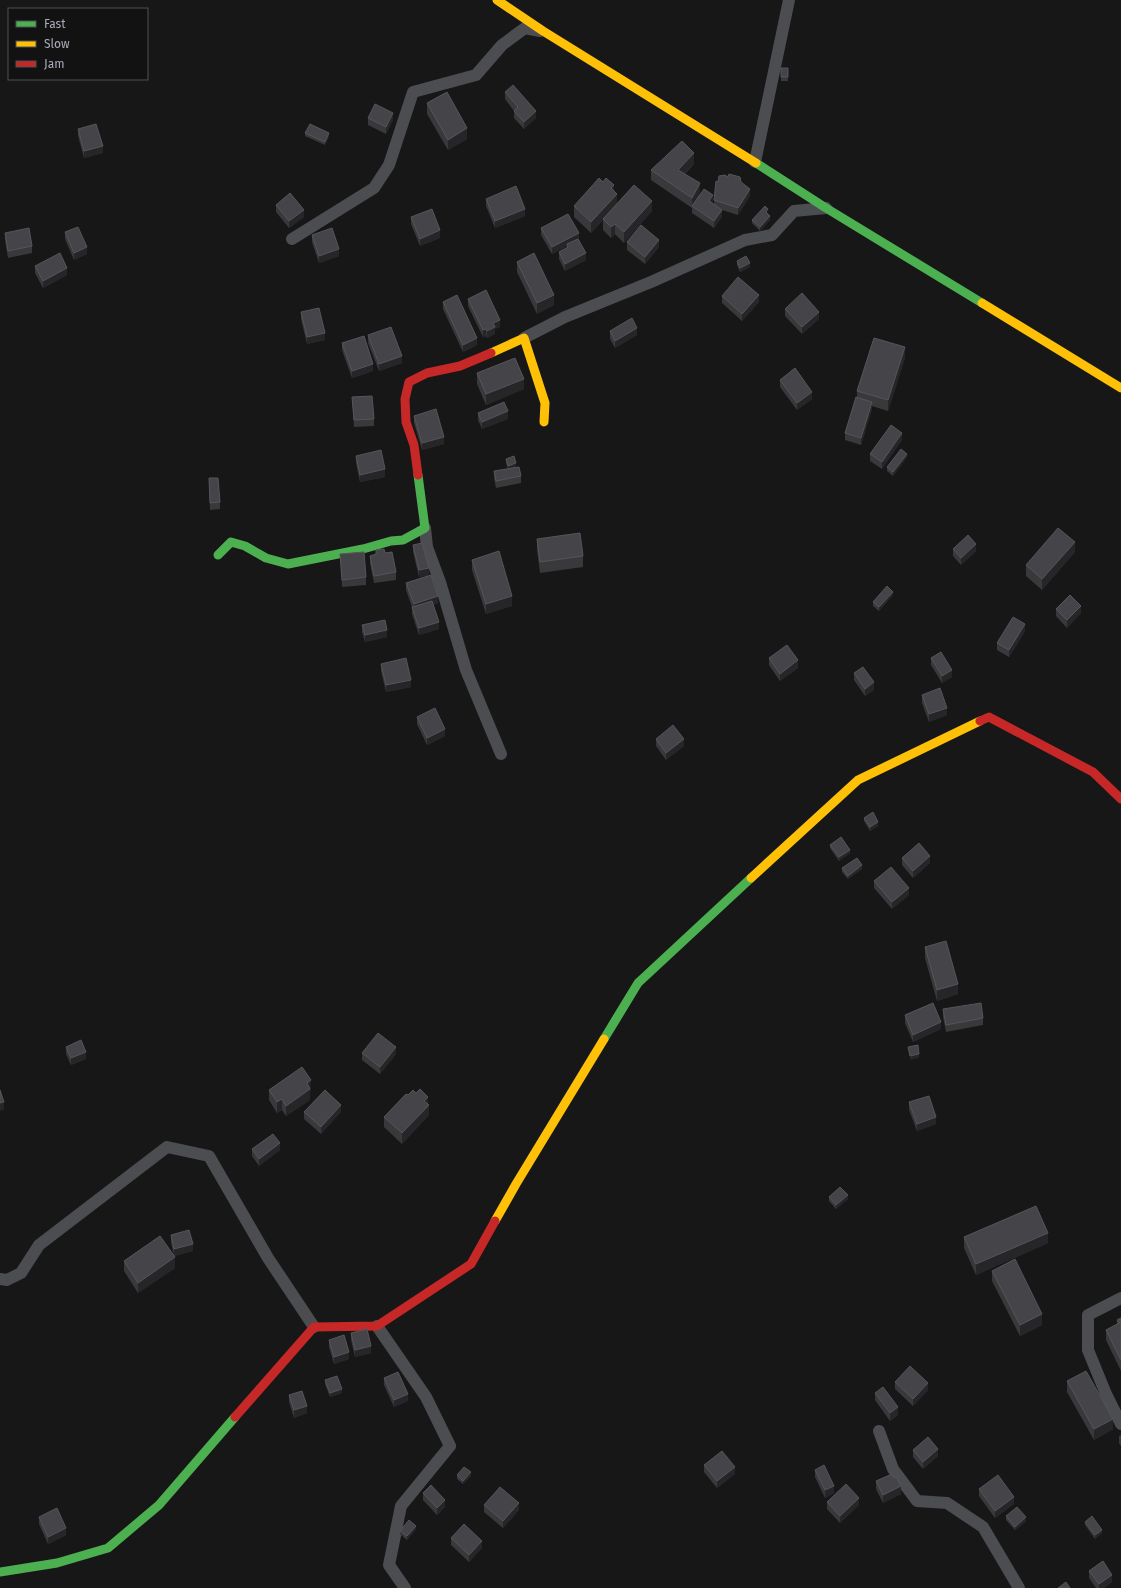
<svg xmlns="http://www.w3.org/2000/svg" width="1121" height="1588" font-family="'Fira Sans',sans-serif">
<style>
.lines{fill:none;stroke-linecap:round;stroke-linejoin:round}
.street{stroke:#4c4d50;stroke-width:12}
.fast{stroke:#4caf50;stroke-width:9}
.slow{stroke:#ffc107;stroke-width:9}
.jam{stroke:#c62828;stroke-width:9}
.wall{fill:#39393b}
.shaded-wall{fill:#262628}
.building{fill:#454549;stroke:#55555a}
</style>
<rect width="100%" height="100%" fill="#171718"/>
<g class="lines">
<path class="street" d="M755,162l34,-162
M292,239l82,-51 15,-23 24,-73 63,-17 26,-30 23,-17 15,3
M524,338l41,-21 86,-35 94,-42 27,-5 22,-24 32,-3
M425,528l2,19 13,35 26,88 35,84
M0,1279l7,1 14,-7 18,-28 128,-98 42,9 59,102 46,69
M1121,1298l-33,17v35l18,44 15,30
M377,1326l49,71 24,49 -49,60 -12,59 16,23
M879,1431l14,38 24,32 30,2 36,24 36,61"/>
<path class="fast" d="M756,163l70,45 156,95
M218,555l13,-13 14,4 21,12 22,6 75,-15 28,-8 12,-1 22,-12 -7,-53
M604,1039l34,-56 113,-105
M0,1572l57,-9 51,-15 51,-43 76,-88"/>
<path class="slow" d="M497,0l46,31 213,132
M982,303l139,85
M491,353l33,-15 21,65 -1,19
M751,878l107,-98 122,-59
M495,1221l21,-37 88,-145"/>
<path class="jam" d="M418,475l-4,-30 -8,-23 -1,-23 4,-17 18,-9 33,-7 31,-13
M980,721l9,-4 104,55 28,27
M235,1417l79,-90 63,-1 94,-62 24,-43"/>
</g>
<path class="wall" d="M781,68h7v13h-7z
M505,92l31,26 -12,11 -10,-11v-7l-9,-12z
M427,103l40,36 -19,11 -21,-36z
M368,118l25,2 -7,14 -18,-9z
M78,129l25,24 -19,5 -6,-22z
M305,133l24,3 -4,9 -20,-9z
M694,164l-9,10 15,20 13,9h-1l2,1v-4l4,-18 10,-5 13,5 9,14 -12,19 -16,-5v7l-8,11 -22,-15v-6v1l-41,-28v-10z
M614,190l3,13 35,8 -28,32 -9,-9 -4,4 -8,-8v-10l-12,13 -17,-16v-11z
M486,199l39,17 -30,12 -9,-22z
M276,205l28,12 -15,11 -13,-16z
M768,213v1l2,6 -10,11 -8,-8v-3z
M411,217l29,21 -20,8 -9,-22z
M541,228l38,11 7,21 -21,11 -6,-12v-7l8,-4v-2l-15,8 -11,-19z
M65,232l22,22 -13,6 -9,-21z
M5,233l27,13v7l-24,5 -3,-18z
M312,235l27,21 -20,7 -7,-21z
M627,242l32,5 -14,17 -18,-14z
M737,261l13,6 -10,5 -3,-7z
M517,262l37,43 -17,9 -20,-42z
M35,266l32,9 -24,13 -8,-15z
M722,296l37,6 -17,19 -20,-18z
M468,299l32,28 -5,2v5l-8,4 -1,-2 -3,1 -15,-31z
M443,302l34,43 -14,7 -20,-43z
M785,309l34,10 -17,15 -17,-18z
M301,312l24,28 -18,4 -6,-25z
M610,331l27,4 -22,13 -5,-9z
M368,335l34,28 -23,8 -11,-28z
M342,343l31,28 -21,7 -10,-28z
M905,358l-17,53 -16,-5v3l-11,36 -16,-5v-7l12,-36v-6z
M477,373l47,16 -38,16 -9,-21z
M780,380l32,19 -15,11 -17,-23z
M352,397l22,22v7l-20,1z
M478,413l30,6 -26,10 -4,-9z
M414,416l30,28 -22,6 -8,-27z
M902,440l-20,29 -12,-8v-7z
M356,456l29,21 -25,5 -4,-19z
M907,457l-14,19 -6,-5v-4z
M506,459l10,8 -3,1 8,8v7l-25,5 -2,-10v-7l14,-2 -2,-6z
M209,478l11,24v7l-10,1z
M537,539l46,17v11l-43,6 -3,-23z
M413,545l16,30 -10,2 -6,-25z
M953,549l23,2 -15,14 -8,-9z
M376,550l9,3 11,19v8l-22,3 -4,-20v-7l6,-1z
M1075,552l-33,38 -16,-14v-11z
M340,554l26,23v8l-24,2z
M472,560l40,46 -26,8 -14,-44z
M406,583l32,20 -5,2 6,24 -20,6 -7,-21v-7l-6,-17z
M893,595l-14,16 -6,-5v-4z
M1056,609l25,4 -14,15 -11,-12z
M362,625l25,12 -22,5 -3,-10z
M1025,631l-16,26 -12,-7v-7z
M769,658l29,10 -18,13 -11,-16z
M931,658l21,19 -10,6 -11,-18z
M381,664l30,23 -25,5 -5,-21z
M854,673l20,17 -9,6 -11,-16z
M922,695l25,20 -18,7 -7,-19z
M417,717l28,19 -18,9 -10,-21z
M656,739l28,7 -18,14 -10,-14z
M864,818l14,8 -8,5 -6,-10z
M830,845l20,8 -11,8 -9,-13z
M902,858l28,5 -17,15 -11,-13z
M842,868l20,1 -14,10 -6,-7z
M874,881l35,14 -17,14 -18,-21z
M925,947l33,47 -21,7 -12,-43z
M943,1009l40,9v7l-37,7 -3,-15z
M905,1015l36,14 -28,13 -8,-19z
M66,1047l20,12 -15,6 -5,-11z
M362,1053l34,1 -16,20 -18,-14z
M269,1090h42l-1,1v9l-24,16 -4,-6 -5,3 -8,-13z
M408,1095l20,9 1,11 -27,29 -18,-17v-10z
M909,1102l27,22 -19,7 -8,-21z
M304,1112h37l-20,22 -17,-15z
M252,1149l28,1 -21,16 -7,-10z
M829,1197l19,2 -12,10 -7,-8z
M171,1235l22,16 -19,5 -3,-14z
M964,1237l84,6 -72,32 -12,-27z
M124,1261l51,7 -37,25 -14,-22z
M992,1271l50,54 -22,11 -28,-55z
M1121,1318v53l-15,-31v-10l11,-6v-4z
M351,1333l20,20 -16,4 -4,-17z
M329,1340l20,19 -15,5 -5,-17z
M384,1378l24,23 -14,6 -10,-22z
M325,1380l17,13 -12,4 -5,-13z
M1067,1381l46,48 -19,11 -27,-48z
M895,1382l33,8 -15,16 -18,-17z
M875,1393l23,22 -8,6 -15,-21z
M289,1395l18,18 -13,5 -5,-16z
M1121,1435v11l-2,-3v-7z
M913,1450l25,6 -15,13 -10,-12z
M704,1465l31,9 -18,14 -13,-16z
M815,1470l19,23 -9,5 -10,-21z
M457,1475l14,1 -8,8 -6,-5z
M876,1481l25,13 -18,9 -7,-14z
M979,1489l35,15 -19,14 -16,-22z
M423,1493l22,14 -8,8 -14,-15z
M827,1502l32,3 -19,18 -13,-14z
M484,1505l35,5 -16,18 -19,-16z
M1006,1516l20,5 -11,9 -9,-10z
M39,1517l27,18 -18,9 -9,-20z
M1085,1522l17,11 -7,6 -10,-14z
M416,1529l-9,11 -7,-6v-3z
M451,1538l31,10 -13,14 -18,-17z
M1089,1571l23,11 -8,6h-8l-7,-10z"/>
<path class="shaded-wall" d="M536,111v7l-12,11v-7z
M393,113v7l-7,14v-7z
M467,128v11l-19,11v-10z
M329,133v3l-4,9v-3z
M103,146v7l-19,5v-7z
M694,153v11l-16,16v-10z
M700,183v11l-8,12v2v-10z
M614,185v11l-3,-8z
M750,189v7l-12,19v-7z
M617,194v10l-26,29v-11z
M713,195v8l-4,5v-7z
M652,201v10l-28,32v-11z
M525,209v7l-30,12v-7z
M304,210v7l-15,11v-7z
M722,210v7l-8,11v-7z
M770,216v4l-10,11v-4z
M615,224v10l-4,4v-11z
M440,230v8l-20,8v-7z
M579,233v7l-12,4v2l-15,8v-7z
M659,240v7l-14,17v-7z
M87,247v7l-13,6v-7z
M339,249v7l-20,7v-7z
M586,253v7l-21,11v-7z
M750,263v4l-10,5v-4z
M67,268v7l-24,13v-7z
M554,295v10l-17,9v-11z
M759,295v7l-17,19v-7z
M819,312v7l-17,15v-7z
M500,320v7l-5,2v5l-8,4v-7l6,-8z
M637,328v7l-22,13v-7z
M486,329v7l-3,1v-7z
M325,333v7l-18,4v-7z
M477,338v7l-14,7v-7z
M905,347v11l-17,53v-11z
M402,356v7l-23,8v-7z
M373,364v7l-21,7v-7z
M524,379v10l-38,16v-11z
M812,392v7l-15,11v-7z
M872,402v7l-11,36v-7z
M508,411v8l-26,10v-7z
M902,433v7l-20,29v-7z
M444,437v7l-22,6v-7z
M907,454v3l-14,19v-4z
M516,463v4l-8,2v-3z
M385,469v8l-25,5v-7z
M1075,542v10l-33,38v-11z
M976,544v7l-15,14v-7z
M429,568v7l-10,2v-7z
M893,592v3l-14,16v-4z
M438,596v7l-24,8v-7z
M512,596v10l-26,8v-10z
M1081,606v7l-14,15v-8z
M439,622v7l-20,6v-7z
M1025,624v7l-16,26v-7z
M387,630v7l-22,5v-7z
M798,660v8l-18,13v-7z
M952,670v7l-10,6v-7z
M411,680v7l-25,5v-7z
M874,682v8l-9,6v-7z
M947,708v7l-18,7v-8z
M445,729v7l-18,9v-7z
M684,739v7l-18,14v-7z
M878,822v4l-8,5v-4z
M850,850v3l-11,8v-4z
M930,856v7l-17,15v-7z
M862,865v4l-14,10v-3z
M909,888v7l-17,14v-7z
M958,984v10l-21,7v-11z
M941,1022v7l-28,13v-7z
M396,1047v7l-16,20v-7z
M86,1052v7l-15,6v-7z
M919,1054v4l-9,2v-4z
M311,1080l-1,20 -24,16v-10l21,-23z
M428,1097l1,18 -27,29v-11l22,-32z
M282,1099v11l-5,3v-11z
M4,1102v8l-4,1v-8z
M341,1105v7l-20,22v-7z
M936,1117v7l-19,7v-7z
M280,1143v7l-21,16v-7z
M848,1195v4l-12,10v-4z
M1048,1233v10l-72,32v-11z
M193,1244v7l-19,5v-7z
M175,1257v11l-37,25v-10z
M1042,1314v11l-22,11v-11z
M371,1346v7l-16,4v-7z
M349,1352v7l-15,5v-7z
M928,1383v7l-15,16v-7z
M342,1389v4l-12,4v-4z
M408,1394v7l-14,6v-7z
M307,1406v7l-13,5v-8z
M898,1407v8l-8,6v-8z
M1113,1419v10l-19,11v-11z
M938,1449v7l-15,13v-7z
M735,1467v7l-18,14v-7z
M471,1472v4l-8,8v-3z
M834,1486v7l-9,5v-8z
M901,1486v8l-18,9v-8z
M1014,1497v7l-19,14v-7z
M859,1498v7l-19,18v-7z
M445,1500v7l-8,8v-7z
M519,1503v7l-16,18v-7z
M1026,1517v4l-11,9v-3z
M416,1526v3l-9,11v-4z
M66,1528v7l-18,9v-7z
M1102,1530v3l-7,6v-4z
M482,1541v7l-13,14v-7z
M1112,1575v7l-8,6h-5v-4z"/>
<path class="building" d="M781,68h7v9h-7z
M513,85l23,26 -12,11 -10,-11 4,-4 -13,-15z
M447,92l20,36 -19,12 -21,-37z
M375,104l18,9 -7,14 -18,-9z
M96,124l7,22 -19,5 -6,-22z
M310,124l19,9 -4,9 -20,-9z
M682,141l12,12 -16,17 22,13 -8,15 -41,-28z
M729,174l11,3 1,5 9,7 -12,19 -24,-8 2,-19 2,1 1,-6 6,-1 3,2z
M599,178l4,4 3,-4 8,7 -3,3 6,6 -26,28 -17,-16z
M634,185l18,16 -28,31 -9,-8 -4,3 -8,-8z
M516,186l9,23 -30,12 -9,-22z
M704,189l9,6 -4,6 13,9 -8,11 -22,-15z
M290,193l14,17 -15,11 -13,-16z
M765,206l3,3 -2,3 4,4 -10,11 -8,-7z
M432,209l8,21 -20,9 -9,-22z
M568,214l11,19 -27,14 -11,-19z
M641,225l18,15 -14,17 -18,-15z
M78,227l9,20 -13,6 -9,-21z
M29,228l3,18 -24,5 -3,-18z
M332,228l7,21 -20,7 -7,-21z
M578,239l8,14 -21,11 -6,-12 9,-5 -1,-3z
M60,253l7,15 -24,13 -8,-15z
M534,253l20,42 -17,8 -20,-41z
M746,256l4,7 -10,5 -3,-7z
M738,277l21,18 -17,19 -20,-18z
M486,290l14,30 -7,3 2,4 -8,4 -1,-2 -3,1 -15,-31z
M802,293l17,19 -17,15 -17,-18z
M457,295l20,43 -14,7 -20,-43z
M319,308l6,25 -18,4 -6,-25z
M632,318l5,10 -22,13 -5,-10z
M391,327l11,29 -23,8 -11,-29z
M364,336l9,28 -21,7 -10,-28z
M874,338l31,9 -17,53 -31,-9z
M515,358l9,21 -38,15 -9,-21z
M795,368l17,24 -15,11 -17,-23z
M372,396l2,23 -20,1 -2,-23z
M856,397l16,5 -11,36 -16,-5z
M504,402l4,9 -26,11 -4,-9z
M436,409l8,28 -22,6 -8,-27z
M891,425l11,8 -20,29 -12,-8z
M901,449l6,5 -14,18 -6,-5z
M381,450l4,19 -25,6 -4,-19z
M514,456l2,7 -8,3 -2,-7z
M519,467l2,9 -25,5 -2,-10z
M209,478h9l2,24 -10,1z
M1058,528l17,14 -33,37 -16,-14z
M580,533l3,23 -43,6 -3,-23z
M968,535l8,9 -15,14 -8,-9z
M422,543l7,25 -10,2 -6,-25z
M384,549l1,4 7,-1 4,20 -22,4 -4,-20 6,-2v-4z
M499,551l13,45 -26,8 -14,-44z
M364,552l2,25 -24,3 -2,-26z
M431,575l7,21 -24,8 -8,-21z
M887,586l6,6 -14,15 -6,-5z
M1070,595l11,11 -14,14 -11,-11z
M432,601l7,21 -20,6 -7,-21z
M1013,617l12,7 -16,26 -12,-7z
M385,620l2,10 -22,5 -3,-10z
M787,645l11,15 -18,14 -11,-16z
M941,652l11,18 -10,6 -11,-18z
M406,658l5,22 -25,5 -5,-21z
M863,667l11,15 -9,7 -11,-16z
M940,688l7,20 -18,6 -7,-19z
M435,708l10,21 -18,9 -10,-21z
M673,725l11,14 -18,14 -10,-14z
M873,812l5,10 -8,5 -6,-9z
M841,837l9,13 -11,7 -9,-12z
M919,843l11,13 -17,15 -11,-13z
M857,858l5,7 -14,11 -6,-8z
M891,867l18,21 -17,14 -18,-21z
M946,941l12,43 -21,6 -12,-43z
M933,1003l8,19 -28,13 -8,-20z
M981,1003l2,15 -37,7 -3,-16z
M378,1033l18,14 -16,20 -18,-14z
M81,1040l5,12 -15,6 -5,-11z
M918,1045l1,9 -9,2 -2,-9z
M302,1067l9,13 -4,3 3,6 -24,17 -4,-7 -5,3 -8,-12z
M420,1089l8,8 -4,4 5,4 -27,28 -18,-16 22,-23 2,1 5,-5 3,3z
M0,1090l4,12 -4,1z
M325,1090l16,15 -20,22 -17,-15z
M929,1096l7,21 -19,7 -8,-22z
M273,1134l7,9 -21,16 -7,-10z
M840,1187l8,8 -12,10 -7,-8z
M1036,1206l12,27 -72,31 -12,-27z
M189,1230l4,14 -19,5 -3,-14z
M160,1236l15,21 -37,26 -14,-22z
M1015,1259l27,55 -22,11 -28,-54z
M1121,1318v4l-2,1 -2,-3z
M1121,1322v38l-15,-30z
M367,1329l4,17 -16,4 -4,-17z
M344,1335l5,17 -15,5 -5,-17z
M910,1366l18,17 -15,16 -18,-17z
M1086,1371l27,48 -19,10 -27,-48z
M398,1372l10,22 -14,6 -10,-22z
M337,1376l5,13 -12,4 -5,-13z
M883,1387l15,20 -8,6 -15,-20z
M302,1391l5,15 -13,4 -5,-15z
M928,1437l10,12 -15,13 -10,-12z
M722,1451l13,16 -18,14 -13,-16z
M824,1465l10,21 -9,4 -10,-20z
M464,1467l7,5 -8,9 -6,-6z
M892,1474l2,4 2,-1 5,9 -18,9 -7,-14z
M998,1475l16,22 -19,14 -16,-22z
M846,1484l13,14 -19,18 -13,-14z
M431,1485l14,15 -8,8 -14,-15z
M500,1487l19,16 -16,18 -19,-16z
M1017,1507l9,10 -11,10 -9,-11z
M57,1508l9,20 -18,9 -9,-20z
M1092,1516l10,14 -7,5 -10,-13z
M409,1520l7,6 -9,10 -7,-5z
M464,1524l18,17 -13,14 -18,-17z
M1103,1561l9,14 -13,9 -10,-13z
M1066,1582l4,6h-12z"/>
<rect x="8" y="8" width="140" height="72" fill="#121213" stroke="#4f5055"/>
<rect x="16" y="21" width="20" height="6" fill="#4caf50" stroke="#4f5055"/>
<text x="44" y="28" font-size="12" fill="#aaacb7">Fast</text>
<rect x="16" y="41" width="20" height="6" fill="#ffc107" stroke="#4f5055"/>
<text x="44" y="48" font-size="12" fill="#aaacb7">Slow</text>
<rect x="16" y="61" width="20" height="6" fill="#c62828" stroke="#4f5055"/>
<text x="44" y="68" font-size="12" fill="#aaacb7">Jam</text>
</svg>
